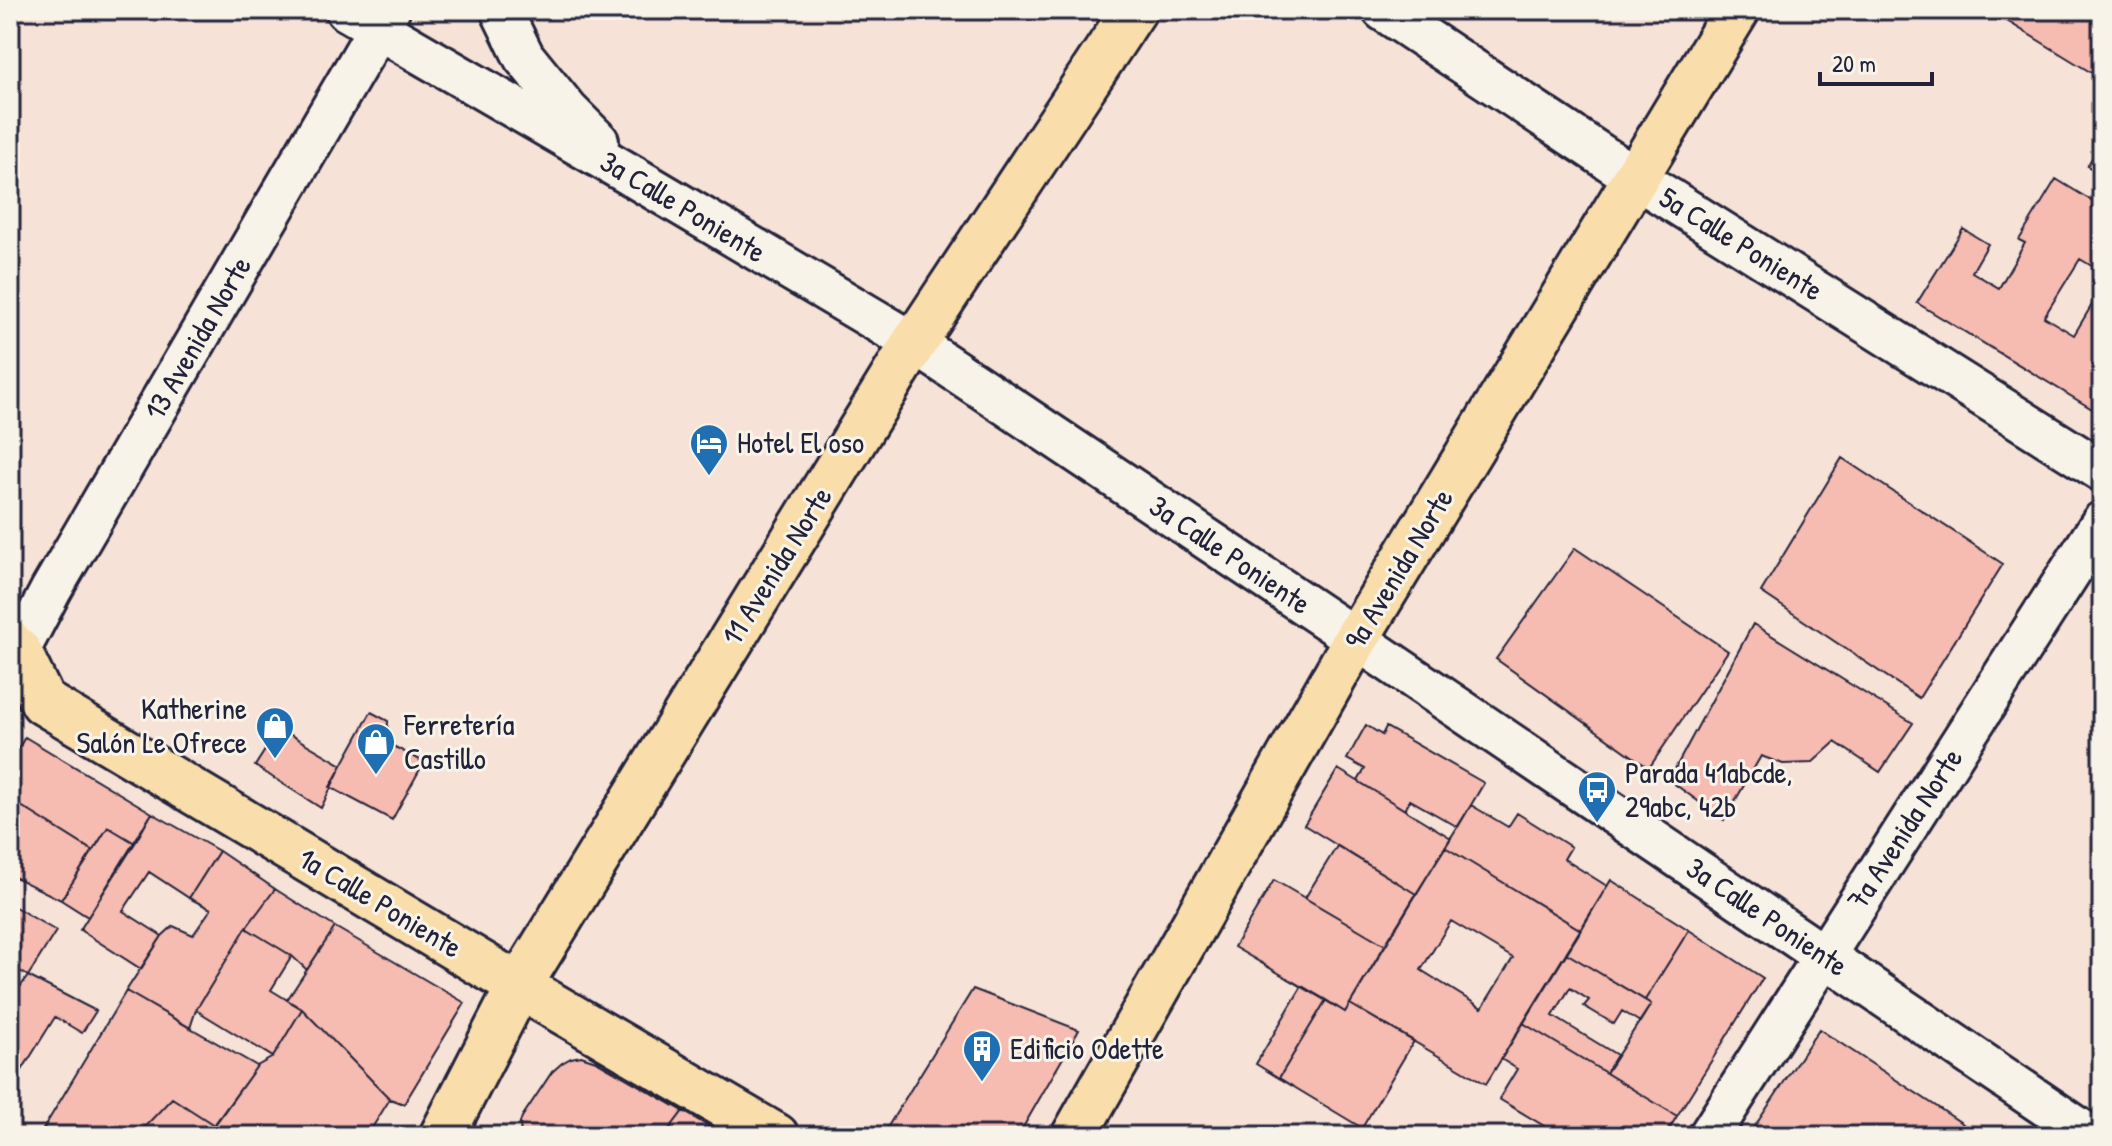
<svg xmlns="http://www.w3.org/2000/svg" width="2112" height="1146" font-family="'Patrick Hand',sans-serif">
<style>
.building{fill:#f6bbb1;stroke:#22223b;stroke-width:2;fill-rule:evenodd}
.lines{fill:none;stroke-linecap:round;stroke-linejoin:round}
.minor-casing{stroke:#22223b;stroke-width:46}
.major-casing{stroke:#22223b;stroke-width:50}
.minor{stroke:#f7f3e8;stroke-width:40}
.major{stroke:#f9deab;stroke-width:44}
.labels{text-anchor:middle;stroke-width:6;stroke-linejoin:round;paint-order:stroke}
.street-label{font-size:30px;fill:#22223b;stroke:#f7f3e8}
.poi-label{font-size:30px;fill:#22223b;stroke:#f7f3e8;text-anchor:start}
</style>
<rect width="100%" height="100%" fill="#f7e2d8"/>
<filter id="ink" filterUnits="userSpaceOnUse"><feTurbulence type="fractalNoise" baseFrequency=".0125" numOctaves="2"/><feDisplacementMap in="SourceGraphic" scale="16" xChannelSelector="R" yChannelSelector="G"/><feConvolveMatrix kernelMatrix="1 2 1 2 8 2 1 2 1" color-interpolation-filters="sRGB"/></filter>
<g filter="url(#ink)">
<path class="building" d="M850,10h62l-8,5 -18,3 -19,-2z
M1989,10h113v69l-20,-12z
M2102,142v32l-15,-8z
M2056,179l46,28v65l-22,-13 -36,58 30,18 28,-47v127l-185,-112 46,-74 25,15 -16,28 27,16 26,-45 -6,-3z
M1842,458l161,106 -84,134 -158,-106z
M1575,548l153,103 -79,117 -153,-109z
M1753,624l160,99 -33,49 -45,-30 -23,21 -29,1 -22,-8 -37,64 -55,-40z
M371,712l17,9 -1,22 37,19 -32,58 -62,-33z
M1366,725l16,10 4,-8 98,56 -26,44 -48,-27 -5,10 -47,-29 7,-12 -18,-10z
M279,728l63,37 -21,43 -66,-42z
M25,737l127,76 -17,30 -27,-16 -15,24 -83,-52v-36z
M1338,769l113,69 -35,56 -112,-69z
M10,799l83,52 -32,49 -51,-25z
M1471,805l37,22 9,-14 54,34 -7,12 43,27 -26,44 -136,-83z
M152,813l67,38 -30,47 -40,-26 -26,39 39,25 -21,33 -61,-39z
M108,827l27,16 -47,74 -27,-17z
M1337,846l79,48 -31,51 -80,-47z
M1445,847l136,83 -95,154 -136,-80zM1451,921l62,37 -31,50 -61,-38z
M219,851l56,38 -29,39 -50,82 -6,18 -64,-37 36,-55 11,-10 20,9 18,-26 -22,-11z
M1274,880l111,65 -40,67 -111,-65z
M1611,880l78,50 -44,70 -79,-47z
M275,889l60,38 -28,43 -15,-14 -46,-28z
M10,904l46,27 -28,45 -18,-11z
M335,927l130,76 -61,101 -14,-5 -88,-90 -15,-9z
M246,928l46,28 -21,34 31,19 -29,48 -77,-47z
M1689,930l74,48 -86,138 -71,-43 45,-69 -6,-4z
M1566,953l85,51 -11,18 -18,-11 -8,13 -30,-18 5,-6 -19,-12 -17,28 64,39 -11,18 -83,-50z
M28,976l68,35 -14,22 -27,-16 -36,58 -9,-6v-68z
M1302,986l24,14 -47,78 -23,-14z
M973,989l106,41 -61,106h-136z
M126,991l131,75 -43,59 -42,-27 -36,38h-97z
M1326,1000l19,12 5,-8 64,37 -52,87 -83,-50z
M302,1009l88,90 -23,37h-160l50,-70 16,-9z
M1523,1023l154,93 -12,20h-104l-62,-37 18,-30 -16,-10z
M1819,1029l144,95 -10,12h-196l-6,-4z
M581,1056l15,5 87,50 -19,25h-143l-1,-13 2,-6 30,-45 10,-9 9,-5z
M172,1098l42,27 -7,11h-71z
M683,1111l41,25h-60z"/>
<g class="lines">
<g class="minor-casing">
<path id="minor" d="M346,10l288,167 280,166 442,296 734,497
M501,10l23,47 44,54 30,30
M1383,10l253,168 466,293
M10,668l41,-78 338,-580
M1709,1136l393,-614"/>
</g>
<g class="major-casing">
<path id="major" d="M10,643l9,9 24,50 476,284 257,150
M442,1136l77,-150 395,-643 220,-333
M1074,1136l282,-497 381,-629"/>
</g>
<use href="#minor" class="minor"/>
<use href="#major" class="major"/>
</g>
</g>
<defs>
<g id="hotel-pin" transform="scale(2)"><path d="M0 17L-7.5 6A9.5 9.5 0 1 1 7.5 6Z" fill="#1f6fb2" stroke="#f7f3e8"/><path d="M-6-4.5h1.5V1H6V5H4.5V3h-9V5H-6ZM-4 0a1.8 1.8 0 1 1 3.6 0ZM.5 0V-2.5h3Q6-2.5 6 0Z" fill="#fff"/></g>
<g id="shop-pin" transform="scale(2)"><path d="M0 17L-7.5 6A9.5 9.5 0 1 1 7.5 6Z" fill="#1f6fb2" stroke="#f7f3e8"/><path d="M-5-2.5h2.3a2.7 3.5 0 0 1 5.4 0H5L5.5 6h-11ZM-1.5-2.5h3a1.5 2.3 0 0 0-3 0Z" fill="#fff"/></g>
<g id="bus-pin" transform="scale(2)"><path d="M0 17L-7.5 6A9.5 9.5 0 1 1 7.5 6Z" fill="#1f6fb2" stroke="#f7f3e8"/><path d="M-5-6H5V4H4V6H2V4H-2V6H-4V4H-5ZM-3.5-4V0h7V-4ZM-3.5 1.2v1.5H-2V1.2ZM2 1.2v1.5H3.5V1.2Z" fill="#fff"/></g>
<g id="building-pin" transform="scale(2)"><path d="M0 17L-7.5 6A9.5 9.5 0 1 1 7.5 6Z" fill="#1f6fb2" stroke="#f7f3e8"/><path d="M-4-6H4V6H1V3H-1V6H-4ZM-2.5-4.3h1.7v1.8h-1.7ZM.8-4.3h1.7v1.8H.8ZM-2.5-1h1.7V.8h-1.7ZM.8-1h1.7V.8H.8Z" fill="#fff"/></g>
</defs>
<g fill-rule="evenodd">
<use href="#hotel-pin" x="709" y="443"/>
<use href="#shop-pin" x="275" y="726"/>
<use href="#shop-pin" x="376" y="742"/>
<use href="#bus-pin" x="1597" y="790"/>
<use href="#building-pin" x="982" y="1049"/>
</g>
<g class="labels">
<g class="street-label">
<text transform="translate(683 207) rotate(31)" y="10">3a Calle Poniente</text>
<text transform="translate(1741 244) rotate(32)" y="10">5a Calle Poniente</text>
<text transform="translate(198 338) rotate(-60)" y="10">13 Avenida Norte</text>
<text transform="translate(1230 555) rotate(34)" y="10">3a Calle Poniente</text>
<text transform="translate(777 566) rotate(-58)" y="10">11 Avenida Norte</text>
<text transform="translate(1399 569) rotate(-59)" y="10">9a Avenida Norte</text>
<text transform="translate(1905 829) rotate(-57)" y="10">7a Avenida Norte</text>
<text transform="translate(380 903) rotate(31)" y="10">1a Calle Poniente</text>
<text transform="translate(1767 917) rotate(34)" y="10">3a Calle Poniente</text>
</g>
<g class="poi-label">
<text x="737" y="453">Hotel El oso</text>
<text x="247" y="719" text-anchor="end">Katherine<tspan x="247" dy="34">Salón Le Ofrece</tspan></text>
<text x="404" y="735">Ferretería<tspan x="404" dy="34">Castillo</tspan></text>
<text x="1625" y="783">Parada 41abcde,<tspan x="1625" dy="34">29abc, 42b</tspan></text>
<text x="1010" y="1059">Edificio Odette</text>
</g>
</g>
<rect width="2112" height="1146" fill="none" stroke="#f7f3e8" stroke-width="40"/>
<rect x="20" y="20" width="2072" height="1106" fill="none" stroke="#22223b" stroke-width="3" filter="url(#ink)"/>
<path d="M1820 72v12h112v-12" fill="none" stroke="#22223b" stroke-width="4"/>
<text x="1832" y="72" font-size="24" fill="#22223b" stroke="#f7f3e8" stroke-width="6" paint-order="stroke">20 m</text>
</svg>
